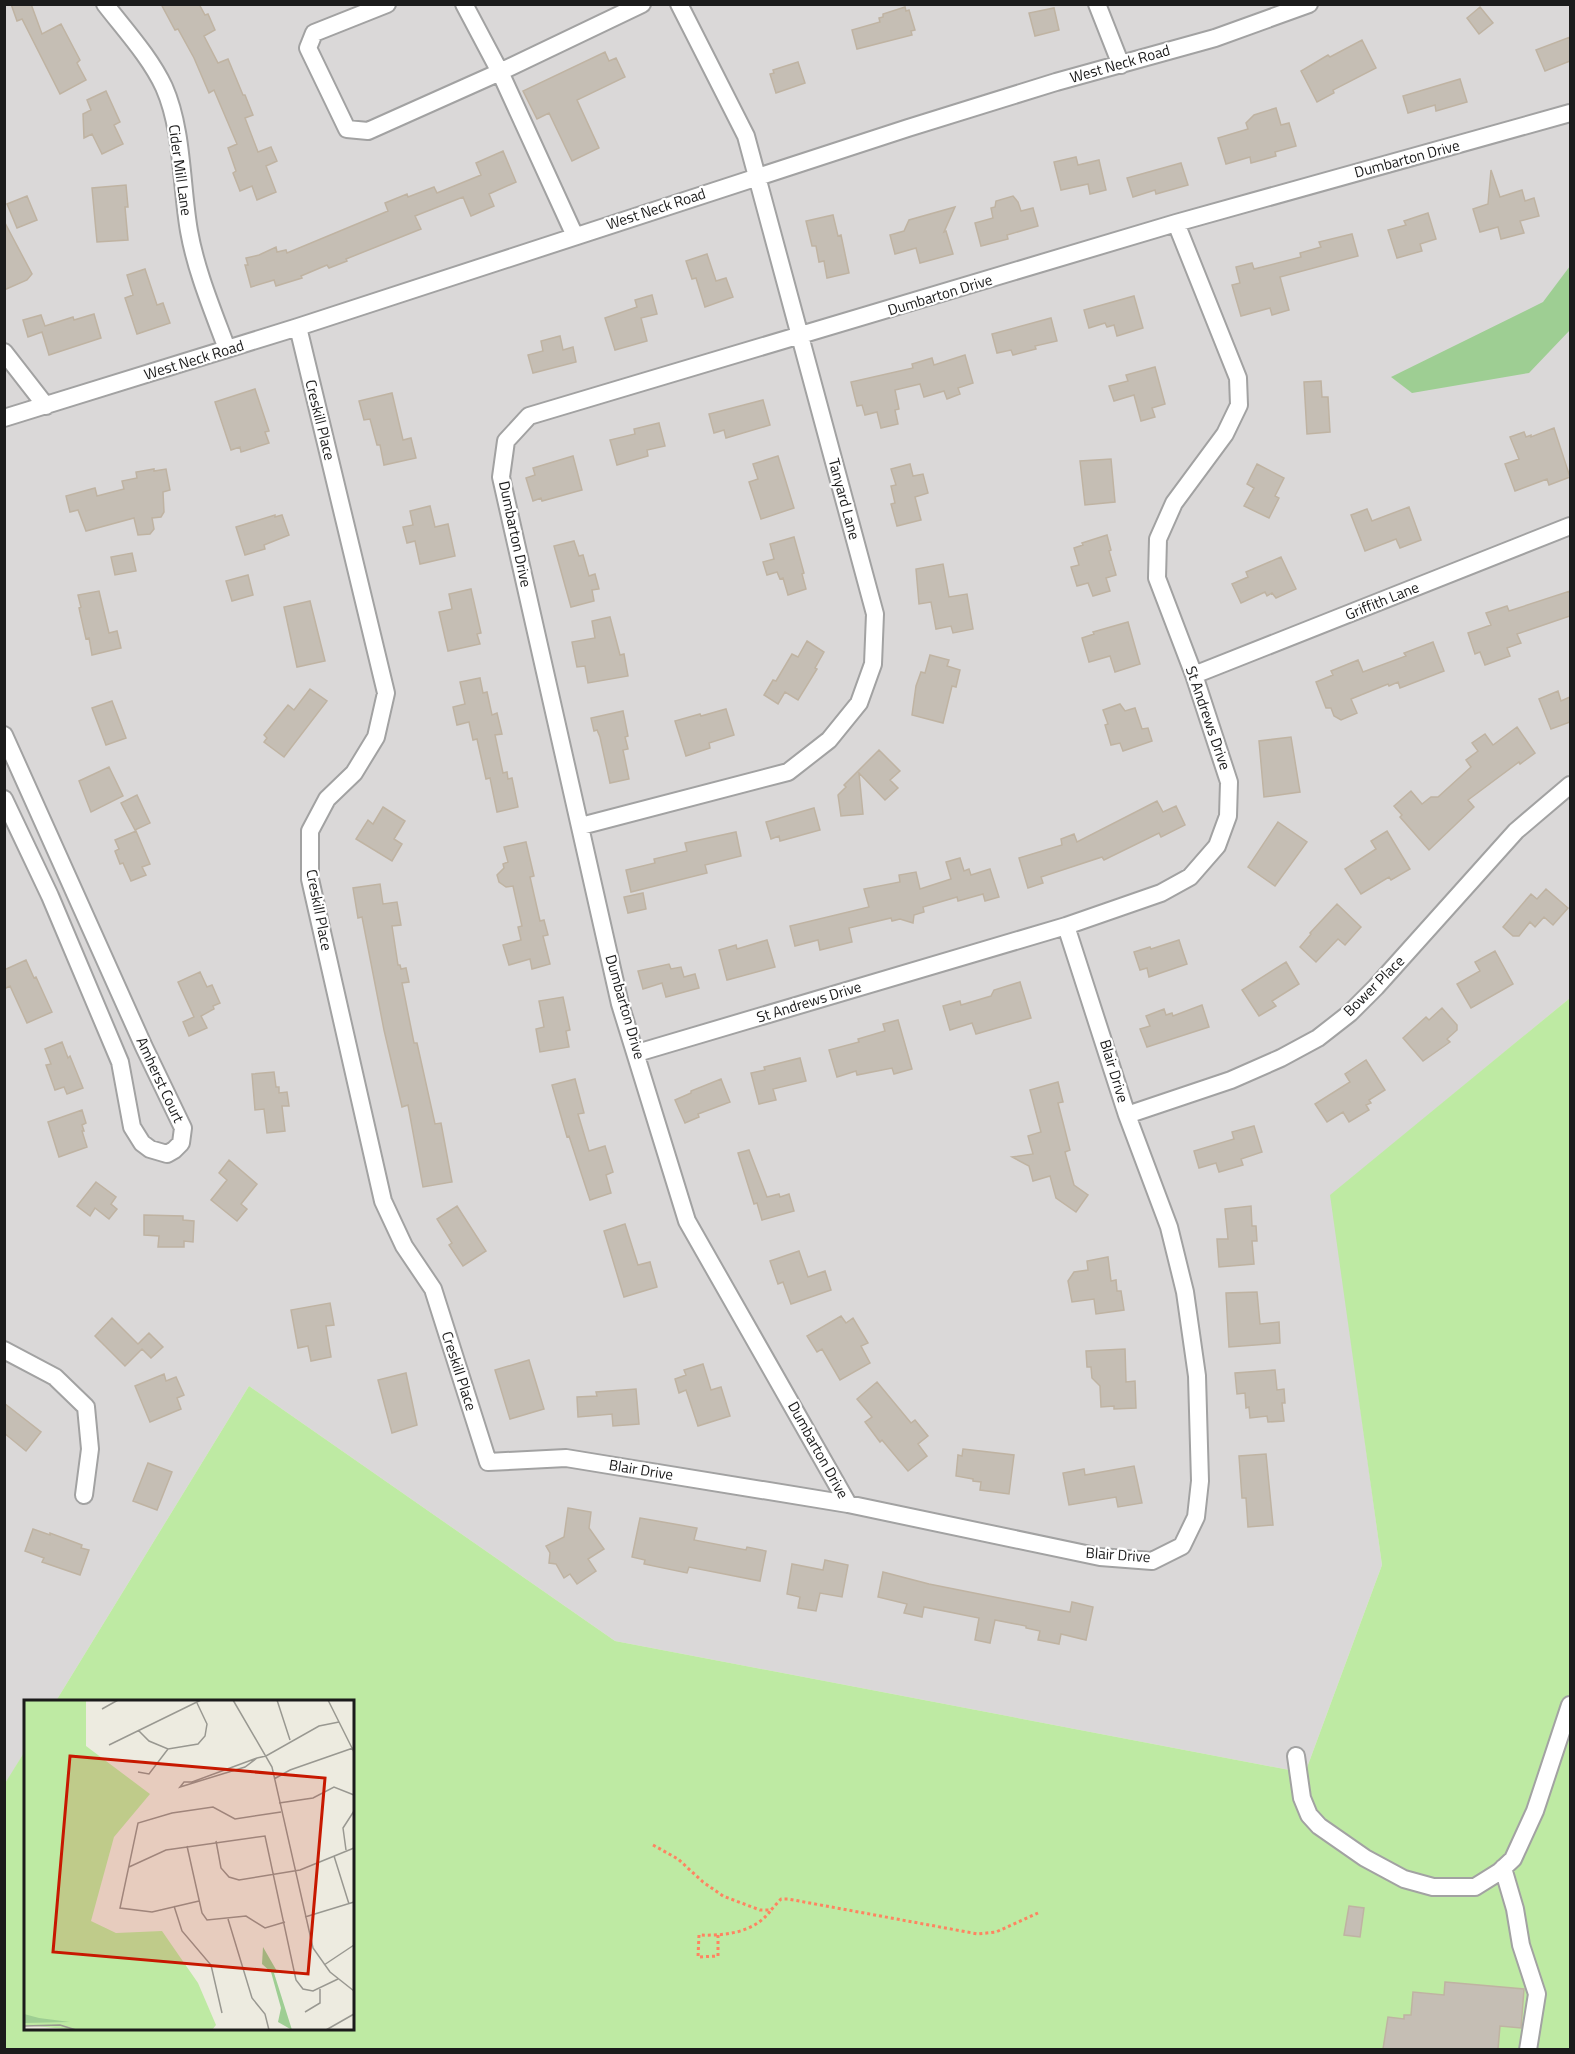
<svg xmlns="http://www.w3.org/2000/svg" width="1575" height="2054" font-family="'Titillium Web',sans-serif">
<style>
.residential{fill:#dad8d8}
.grass{fill:#beeaa3}
.forest{fill:#9ece93}
.building{fill:#c5beb4;stroke:#bfb3a2;stroke-width:1.5}
.lines{fill:none;stroke-linecap:round;stroke-linejoin:round}
.minor-casing{stroke:#a2a2a2;stroke-width:20}
.path{stroke:#fe8461;stroke-width:3;stroke-dasharray:3 3;stroke-linecap:butt}
.minor{stroke:#fff;stroke-width:16}
.labels{text-anchor:middle;stroke-width:4.5;stroke-linejoin:round;paint-order:stroke}
.street-label{font-size:15px;fill:#1b1b1b;stroke:#fff}
.inset-road{fill:none;stroke:#999891;stroke-width:1.5}
.view{fill:#c71800;fill-opacity:0.15;stroke:#c71800;stroke-width:3}
.inset-edge{fill:none;stroke:#1b1b1b;stroke-width:3}
</style>
<rect width="100%" height="100%" fill="#edebe0"/>
<path class="residential" d="M5,5h1565v993l-239,197 51,370 -77,208 -690,-132 -366,-255 -193,315 -30,1 -1,49 -20,34z"/>
<path class="grass" d="M1570,998v1051h-1565l-1,-264 21,-34 1,277h326v-326l-296,-1 193,-315 366,255 690,132 77,-208 -52,-370z"/>
<path class="forest" d="M1570,266v64l-41,43 -117,20 -21,-16 152,-75z"/>
<path class="building" d="M11,4h20l11,30 19,-10 19,36 -3,3 9,17 -26,14 -38,-75 -5,2z
M161,4h38l6,11 3,-1 7,16 -11,6 14,27 10,-4 15,36h2l8,20 -8,3 13,34 13,-5 6,14 -11,5 10,26 -19,8 -5,-14 -12,5 -7,-18 3,-2 -8,-23 9,-4 -23,-54 -5,3 -15,-35 -16,-29 -3,1z
M905,7l1,4 3,-1 6,20 -4,1 1,4 -55,14 -5,-19 28,-8 -1,-4 4,-1v-3z
M1480,7l13,16 -14,11 -12,-16z
M1054,8l5,22 -24,6 -6,-23z
M1570,37v24l-25,10 -9,-21z
M1362,40l14,28 -43,22 1,3 -17,9 -16,-31 27,-16 2,2z
M605,52l4,9 7,-3 9,19 -48,23 22,48 -27,13 -23,-48 -12,6 -14,-28z
M798,62l7,21 -29,10 -6,-19 4,-1 -1,-3z
M1460,79l7,23 -31,9 -1,-6 -27,8 -5,-17z
M106,91l14,31 -6,3 9,19 -21,10 -10,-20 -8,4 -1,-24 8,-4 -4,-10z
M1276,108l5,17 8,-2 7,23 -21,6 1,4 -25,7 -1,-6 -24,7 -8,-26 30,-9 -2,-6 8,-8z
M503,151l13,31 -27,12 5,12 -23,10 -8,-19 -48,19 6,13 -75,30 1,2 -18,7 -2,-3 -26,11 1,2 -26,8 -2,-6 -23,7 -6,-22h3l-2,-7 13,-3 17,-8 1,5 9,-2 1,3 101,-42 -3,-8 22,-9 1,3 26,-10 3,6 44,-18 -5,-12z
M1076,157l2,8 21,-5 7,30 -16,4 -2,-10 -27,6 -7,-28z
M1181,163l7,22 -32,9 -1,-4 -22,7 -6,-19z
M1491,170l9,27 22,-7 3,11 9,-3 5,18 -19,5 4,12 -23,6 -3,-12 -18,5 -7,-23 15,-5z
M126,185l2,22h-3l3,33 -31,2 -5,-54z
M27,196l10,24 -20,8 -10,-24z
M1013,196l5,6 3,9 12,-3 5,18 -31,9 1,4 -27,7 -6,-23 18,-5 -2,-10 4,-1 1,-6z
M955,207l-11,25 2,-1 7,23 -33,9 -4,-15 -21,6 -5,-19 14,-4 5,-11z
M1428,213l8,26 -16,5 2,7 -25,7 -9,-28 18,-5 -2,-4z
M833,215l5,21 3,-1 8,38 -22,5 -3,-17 -5,1 -3,-16h-4l-6,-25z
M4,221l28,53 -5,6 -23,10z
M1352,234l6,22 -78,21 9,33 -17,5 -2,-7 -29,8 -9,-31 8,-2 -4,-16 16,-4 2,6 47,-12 -1,-4 21,-6 -2,-5z
M707,254l9,27 10,-3 7,19 -28,10 -9,-29 -4,1 -6,-18z
M145,269l12,36 6,-2 7,20 -33,11 -12,-36 8,-3 -6,-20z
M652,295l5,19 -16,4 6,23 -32,9 -10,-32 32,-11 -2,-7z
M1134,296l9,32 -26,8 -3,-11 -7,2 -2,-4 -16,5 -5,-18z
M94,314l7,24 -52,17 -7,-23 -14,5 -5,-17 18,-5 4,11 28,-9 1,3z
M1051,318l6,23 -22,5 1,3 -23,6 -2,-5 -14,3 -5,-19z
M560,336l3,14 10,-3 3,15 -43,11 -5,-18 15,-4 -2,-10z
M965,355l8,28 -15,5 2,6 -13,5 -3,-8 -20,6 -4,-13 -25,6 4,19 -4,1 3,14 -17,4 -4,-16 -12,3 -3,-10 -5,1 -6,-24 62,-14 -1,-4 20,-6 2,7z
M1155,367l10,37 -13,4 3,9 -14,4 -7,-26 -20,6 -5,-15 19,-5 -2,-6z
M1321,381l1,16h6l2,35 -23,2 -3,-52z
M255,389l14,42 -4,1 4,11 -28,9 -1,-5 -9,3 -16,-48z
M392,393l11,47 8,-2 5,20 -32,7 -4,-20h-3l-7,-26 -6,1 -5,-19z
M763,400l7,25 -44,13 -2,-8 -10,3 -5,-19z
M659,423l6,23 -18,4 1,6 -31,9 -7,-25 25,-6 -1,-5z
M1554,428l16,49 -21,8 -2,-6 -32,12 -10,-27 14,-5 -9,-22 14,-5 2,5 5,-2v2z
M573,456l9,34 -40,11 -1,-3 -8,3 -7,-23 9,-3 -2,-7z
M778,456l16,52 -33,11 -12,-37 9,-3 -5,-15z
M1111,459l4,43 -30,3 -5,-44z
M910,464l3,12 10,-2 5,19 -13,4 6,23 -24,6 -6,-22 4,-1 -4,-17 5,-1 -5,-16z
M1257,464l27,14 -9,18 4,2 -10,20 -25,-12 10,-18 -7,-4z
M154,469v2l12,-2 4,21 -7,2 1,20 -3,5 -9,1 2,11 -4,5 -12,1 -4,-17 -48,13 -8,-21 -8,2 -4,-16 29,-8 2,8 27,-7 -2,-8 15,-3 -1,-6z
M430,506l5,21 13,-3 7,32 -35,8 -5,-23 -8,2 -4,-16 10,-2 -3,-14z
M1409,507l12,33 -21,8 -4,-9 -31,12 -14,-36 16,-6 5,12z
M275,515v2l7,-2 7,20 -25,10 1,4 -20,6 -9,-28z
M1107,535l4,15 -2,1 7,24 -10,3 4,13 -17,5 -5,-13 -11,3 -6,-19 8,-2 -5,-17 9,-3 -1,-2z
M794,537l10,36 -2,1 4,15 -18,6 -5,-17 -3,1 -3,-7 -10,3 -4,-13 11,-3 -4,-15z
M574,541l5,15 4,-1 6,21 6,-2 4,15 -7,1 2,11 -23,6 -17,-61z
M132,553l4,18 -21,4 -4,-18z
M1281,557l15,32 -20,9 -4,-5 -5,3 -2,-4 -24,11 -9,-19 16,-7 -2,-5z
M943,564l6,33 18,-3 6,35 -20,4 -2,-7 -15,3 -5,-27 -12,2 -3,-35z
M248,575l5,20 -21,6 -6,-20z
M471,589l10,44 -4,1 3,10 -32,7 -9,-39 13,-3 -3,-15z
M99,591l10,42 8,-2 4,17 -29,7 -3,-17 -3,1 -7,-31 2,-1 -3,-12z
M1570,591v25l-53,18 4,9 -14,5 3,8 -25,9 -5,-13 -5,2 -7,-21 23,-8 -5,-12 21,-7 2,5z
M310,601l15,60 -28,6 -13,-60z
M610,617l10,38 4,-1 4,22 -40,7 -3,-17 -8,1 -5,-25 23,-4 -3,-17z
M1128,622l12,42 -25,8 -5,-16 -21,6 -7,-24 12,-4 -1,-2z
M807,641l17,11 -9,16 2,1 -19,31 -13,-8 -7,12 -14,-9 9,-15 3,1 16,-27 6,3z
M1433,642l11,29 -44,17 -2,-6 -9,4 -1,-2 -37,15 6,14 -16,7 -7,-4 -3,-8h-5l-10,-26 17,-7 -2,-4 27,-11 5,12 43,-16 -2,-3z
M930,655l19,5 -2,6 13,4 -4,17 -4,-1 -9,37 -31,-8 4,-29 5,-14 4,1z
M480,678l3,15 4,-1 5,23 5,-2 5,21 -7,1 8,38 4,-1 1,7 4,-1 6,29 -21,5 -7,-34 -4,1 -9,-40 -4,1 -4,-18 -12,3 -4,-18 12,-3 -5,-22z
M310,689l17,12 -43,56 -20,-15 3,-4 -3,-3 24,-30 6,5z
M1558,691l3,10 9,-4v25l-19,7 -12,-30z
M112,701l14,37 -20,7 -14,-37z
M1120,704l5,7 10,-3 7,21 6,-1 4,13 -29,10 -3,-8 -9,2 -6,-20 3,-1 -5,-14z
M726,709l8,26 -25,8 1,5 -24,8 -11,-35 25,-7 1,2z
M623,711l5,25 -3,1 3,12 -5,1 6,29 -19,4 -10,-46 -3,-7 -3,1 -3,-13z
M1517,727l18,26 -15,11 -1,-2 -51,38 6,7 -45,43 -29,-33 2,-2 -8,-9 17,-15 11,13 9,-7h7l33,-30 -5,-7 12,-9 -6,-8 13,-9 8,11z
M1291,737l9,55 -36,5 -5,-56z
M879,750l21,21 -10,9 8,8 -13,12 -26,-27 4,41 -22,2 -3,-21 8,-8 -2,-2z
M109,767l14,29 -32,16 -12,-31z
M137,795l13,28 -15,7 -14,-27z
M1157,801l6,11 13,-6 9,19 -24,12 -2,-4 -55,27 -2,-3 -61,20 2,6 -15,5 -9,-30 43,-13 -1,-6 13,-5 3,8z
M383,807l22,14 -11,18 8,5 -10,17 -36,-22 12,-19 5,4z
M814,808l6,22 -40,11 -1,-5 -8,3 -5,-17z
M1278,822l29,20 -32,44 -27,-19z
M136,831l14,33 -8,3 4,8 -15,6 -8,-18 -3,1 -5,-13 4,-2 -4,-9z
M1387,831l23,38 -19,11 -2,-3 -28,17 -16,-25 31,-20 -5,-8z
M736,832l5,24 -36,9 2,8 -76,19 -5,-22 29,-7 -1,-4 33,-8 -2,-8z
M526,842l8,34 -4,1 10,44 4,-1 4,15 -5,1 7,28 -18,5 -2,-10 -21,6 -6,-20 18,-5 -3,-13 4,-1 -9,-40 -7,1 -7,-5 -2,-7 7,-7 -1,-4 5,-2 -4,-15z
M960,858l4,13 5,-2 2,6 19,-6 9,28 -14,4 -2,-7 -25,7 -1,-4 -34,10 1,5 -10,3 -1,8 -13,-4 -8,2 -1,-3 -42,10 3,14 -32,8 -2,-10 -23,6 -5,-20 79,-19 -5,-18 36,-7 -1,-7 17,-3 4,17 31,-10 -5,-17z
M380,884l3,20 14,-2 4,23 -9,1 6,39h2l1,4 5,-1 3,14 -7,1 12,60h3l18,81 6,-1 11,59 -29,5 -15,-82 -6,2 -18,-77 -22,-113 -4,1 -5,-30z
M1546,889l22,19 -15,17 -9,-8 -9,10 -5,-5 -11,14h-6l-10,-9 28,-33 6,5z
M643,893l3,16 -18,4 -4,-16z
M1337,904l24,23 -16,18 -7,-6 -22,23 -16,-15 11,-13 -1,-1z
M767,940l8,27 -48,13 -8,-30 17,-5 1,4z
M1179,940l8,24 -38,13 -2,-9 -7,2 -6,-18 16,-5 1,2z
M1495,951l18,33 -42,24 -14,-24 23,-13 -5,-9z
M26,960l8,18 2,-1 16,35 -25,11 -17,-37 -6,3v-19z
M1286,962l13,22 -27,17 4,5 -17,10 -17,-26z
M669,964l2,5 10,-2 3,10 11,-3 4,14 -33,9 -4,-14 -19,6 -5,-18z
M200,972l7,15 5,-2 8,18 -7,3 1,3 -13,7 6,12 -18,8 -6,-14 11,-5 -16,-35z
M1020,982l11,36 -55,16 -4,-11 -22,7 -7,-24 17,-5 1,4 30,-9 3,-6z
M563,997l7,33 -4,1 3,16 -29,5 -4,-23 8,-2 -5,-26z
M1202,1005l7,22 -62,20 -7,-18 10,-3 -4,-10 18,-7 2,6 6,-2 1,3z
M1442,1008l15,17v5l-10,9 3,3 -27,19 -20,-23 23,-21 3,3z
M898,1020l14,49 -18,5 -2,-6 -35,7 -1,-4 -19,6 -8,-27 30,-8 -1,-3 27,-8 -2,-7z
M62,1042l6,16 2,-2 13,32 -16,6 -3,-7 -9,3 -9,-25 5,-1 -6,-15z
M800,1058l6,23 -33,8 3,11 -17,4 -8,-31 14,-3 -1,-3z
M1366,1060l19,30 -16,10 2,3 -5,2 3,5 -20,12 -6,-10 -16,10 -12,-18 35,-22 -5,-8z
M274,1072l2,15h3v6l8,-1 2,14h-7l3,25 -18,2 -3,-24 -9,1 -3,-36z
M575,1079l9,34 -6,1 11,37 16,-5 8,26 -7,3 5,18 -21,7 -21,-64 -2,1 -15,-52z
M721,1079l9,23 -32,12 1,3 -14,6 -10,-23 16,-7v-2z
M1058,1082l5,20 -5,1 12,47 -5,2 9,33 14,10 -12,17 -20,-14 -6,-22 -17,5 -4,-15 -17,-9 21,-3 -5,-18 13,-4 -11,-42z
M82,1110l4,13 -4,2 2,6h-2l5,16 -28,10 -11,-35z
M1254,1126l8,26 -21,7 2,6 -24,7 -3,-9 -17,5 -5,-17 40,-12 -2,-7z
M749,1150l18,47 12,-3 1,3 9,-3 5,17 -32,9 -5,-17 -3,1 -16,-51z
M229,1160l28,24 -16,20 6,5 -10,12 -26,-21 16,-20 -8,-7z
M96,1182l20,15 -5,7 6,5 -8,10 -14,-11 -5,8 -13,-10z
M457,1206l29,45 -23,15 -14,-21 3,-2 -15,-24z
M1251,1206l1,20h4l1,15h-5l2,23 -35,3 -2,-28h11l-3,-30z
M144,1215l39,1v4l11,1 -1,21 -9,-1v6h-26l1,-11 -15,-1z
M625,1224l13,41 12,-3 7,25 -33,10 -20,-66z
M799,1251l9,26 17,-6 6,19 -40,14 -8,-22 -5,2 -8,-23z
M1108,1257l3,24 5,-1 1,11h4l3,19 -28,4 -2,-15 -22,3 -4,-21 6,-9 14,-2 -1,-9z
M1257,1292l3,32 19,-2 1,21 -51,4 -3,-54z
M330,1303l4,22 -8,1 5,31 -20,4 -3,-15 -10,2 -7,-38z
M841,1316l5,7 7,-5 15,25 -7,3 9,17 -30,17 -18,-31 -5,3 -10,-16z
M112,1318l26,26 11,-11 14,14 -12,11 -9,-9 -17,17 -30,-30z
M1125,1349l1,33 9,-1 1,27 -22,1v-3l-13,1 -1,-21 -8,-8 -1,-11h-4l-1,-16z
M529,1360l15,49 -34,10 -15,-49z
M703,1364l8,26 10,-3 9,29 -32,10 -12,-36 -7,3 -4,-14 11,-4 -2,-5z
M1275,1370l2,20 7,-1 1,14h-3l2,18 -16,1 -1,-6 -17,2 -1,-11 -3,1 -1,-15 -8,1 -2,-21z
M406,1373l11,52 -25,8 -14,-53z
M164,1374l2,7 10,-4 8,18 -7,3 4,11 -31,13 -15,-36z
M877,1382l34,41 4,-3 13,16 -10,8 9,12 -19,15 -26,-31 -2,2 -15,-20 7,-5 -15,-18z
M636,1389l3,35 -26,2 -1,-12 -34,3 -1,-20 20,-1 -1,-4z
M4,1403l37,29 -15,19 -22,-18z
M963,1449l51,6 -5,39 -29,-4 1,-8 -8,-1v-2l-17,-3 2,-21 4,1z
M1266,1454l7,71 -25,2 -2,-29h-4l-3,-42z
M148,1463l24,9 -15,38 -24,-9z
M1134,1466l8,37 -24,4 -2,-10 -47,8 -6,-32 21,-4 1,6z
M568,1508l23,4 -2,16 15,21 -16,10 8,12 -19,13 -7,-10 -6,4 -8,-14 -7,-1 1,-10 -4,-7 18,-9z
M640,1518l57,10 -3,12 52,10 1,-3 19,4 -6,30 -71,-14 -2,6 -43,-9 1,-4 -13,-3z
M33,1529l17,6v-2l32,12 -1,3 8,2 -9,25 -38,-13 2,-4 -19,-7z
M825,1560l23,5 -6,32 -22,-4 -4,18 -18,-3 2,-11 -13,-3 5,-30 31,6z
M883,1572l46,12 141,28 2,-10 21,5 -7,33 -25,-6 -2,10 -21,-4 2,-9 -14,-3v-2l-31,-6 -5,23 -15,-3 4,-22 -55,-11 -2,10 -18,-4 3,-9 -29,-7z
M1349,1906l15,2 -4,29 -16,-2z
M1445,1982l79,7 -3,39 -21,-2 -2,23h-115l5,-32 16,2v-4h7l2,-23 31,3z"/>
<g class="lines">
<g class="minor-casing">
<path id="minor" d="M105,4c20,26 45,53 59,83 19,43 17,98 25,144 7,40 24,80 38,118
M387,4l-73,29 -6,15 39,81 21,2 132,-59 142,-68
M464,4l36,68 75,164
M1097,4l24,61
M298,327l88,366 -10,44 -22,36 -27,26 -17,32v48l73,322 21,45 29,43 55,173 78,-4 282,46 252,53 52,4 30,-15 14,-29 4,-36 -3,-105 -12,-84 -16,-65 -42,-112 -61,-189
M4,352l42,54
M4,418l294,-91 610,-199 148,-46 159,-44 94,-34
M1194,675l376,-149
M4,735l140,312 39,81 -2,15 -7,7 -7,4 -17,-5 -8,-6 -10,-16 -12,-65 -70,-166 -46,-97
M581,826l207,-54 41,-32 30,-37 14,-39 2,-50 -129,-478 -67,-132
M637,1053l429,-127 95,-33 29,-16 27,-31 11,-30 1,-34 -35,-107 -37,-97 1,-39 16,-36 51,-69 14,-29 -1,-27 -62,-155
M1127,1115l104,-35 50,-22 37,-20 32,-25 26,-26 140,-156 54,-46
M4,1350l51,27 31,30 4,42 -6,46
M848,1504l-161,-283 -67,-217 -119,-527 5,-36 23,-25 647,-193 394,-110
M1296,1756l6,42 7,17 10,11 46,32 39,21 29,8h42l24,-15 14,-13 22,-48 35,-106
M1503,1868l12,41 6,36 16,49 -9,56"/>
</g>
<path class="path" d="M653,1845l25,14 25,23 20,14 37,14h11l10,-11h7l190,35 18,-2 42,-19
M718,1935v21l-20,1 1,-22c25,1 56,-2 72,-25"/>
<use href="#minor" class="minor"/>
</g>
<g class="labels">
<g class="street-label">
<text transform="translate(1120 64) rotate(-16)" y="5">West Neck Road</text>
<text transform="translate(1407 159) rotate(-15)" y="5">Dumbarton Drive</text>
<text transform="translate(180 170) rotate(82)" y="5">Cider Mill Lane</text>
<text transform="translate(656 209) rotate(-18)" y="5">West Neck Road</text>
<text transform="translate(940 295) rotate(-17)" y="5">Dumbarton Drive</text>
<text transform="translate(194 360) rotate(-17)" y="5">West Neck Road</text>
<text transform="translate(320 420) rotate(76)" y="5">Creskill Place</text>
<text transform="translate(844 499) rotate(75)" y="5">Tanyard Lane</text>
<text transform="translate(515 534) rotate(78)" y="5">Dumbarton Drive</text>
<text transform="translate(1382 601) rotate(-22)" y="5">Griffith Lane</text>
<text transform="translate(1208 718) rotate(71)" y="5">St Andrews Drive</text>
<text transform="translate(319 910) rotate(79)" y="5">Creskill Place</text>
<text transform="translate(1374 986) rotate(-45)" y="5">Bower Place</text>
<text transform="translate(809 1002) rotate(-17)" y="5">St Andrews Drive</text>
<text transform="translate(625 1007) rotate(74)" y="5">Dumbarton Drive</text>
<text transform="translate(1114 1071) rotate(73)" y="5">Blair Drive</text>
<text transform="translate(160 1080) rotate(65)" y="5">Amherst Court</text>
<text transform="translate(459 1371) rotate(72)" y="5">Creskill Place</text>
<text transform="translate(818 1450) rotate(61)" y="5">Dumbarton Drive</text>
<text transform="translate(641 1470) rotate(9)" y="5">Blair Drive</text>
<text transform="translate(1118 1555) rotate(4)" y="5">Blair Drive</text>
</g>
</g>
<g transform="translate(24 1700)">
<rect width="330" height="330" fill="#edebe0"/>
<path d="M0,0h62v46l64,48 -36,43 -23,84 25,12 46,-2 36,52 18,42 -4,5h-136l-52,-5z" fill="#beeaa3"/>
<path d="M239,247l15,26h-4l18,57 -14,-8 3,-14 -10,-36 -9,-8zM0,314l15,4 31,4 -46,1z" fill="#9ece93"/>
<path class="inset-road" d="M209,0l39,67 41,181 17,24 24,19M253,0l13,40M304,0l26,52M78,9l16,-9M114,30l11,11 19,8 30,-5 7,-8 2,-12 -10,-21M85,45l92,-45M233,58l-12,9 -65,20 4,-5h8l65,-24 9,-2 53,-30 20,-4M114,72l11,2 19,-25M250,79l16,-9 63,-22M255,103l34,-5 21,-11 20,8M192,141l5,27 8,9 10,3 61,-10 54,-22M163,146l15,67 5,7 39,-4 19,12 20,-6M322,150l-3,-22 11,-17M310,156l15,48M105,167l37,-17 99,-14 31,144 7,9 10,2 25,-12M175,201l-47,11 -32,-4 18,-85 34,-10 41,-6 22,12 46,-7M150,206l8,25 29,34 11,48M281,217l49,-15M204,219l24,79 13,16 4,16M300,265l30,-20M281,312l15,-9v-14M0,326l36,-1 16,5M302,330l28,-16"/>
<path class="view" d="M46,56l255,22 -17,196 -255,-22z"/>
<rect width="330" height="330" class="inset-edge"/>
</g>
<rect width="1575" height="2054" fill="none" stroke="#1b1b1b" stroke-width="12"/>
</svg>
